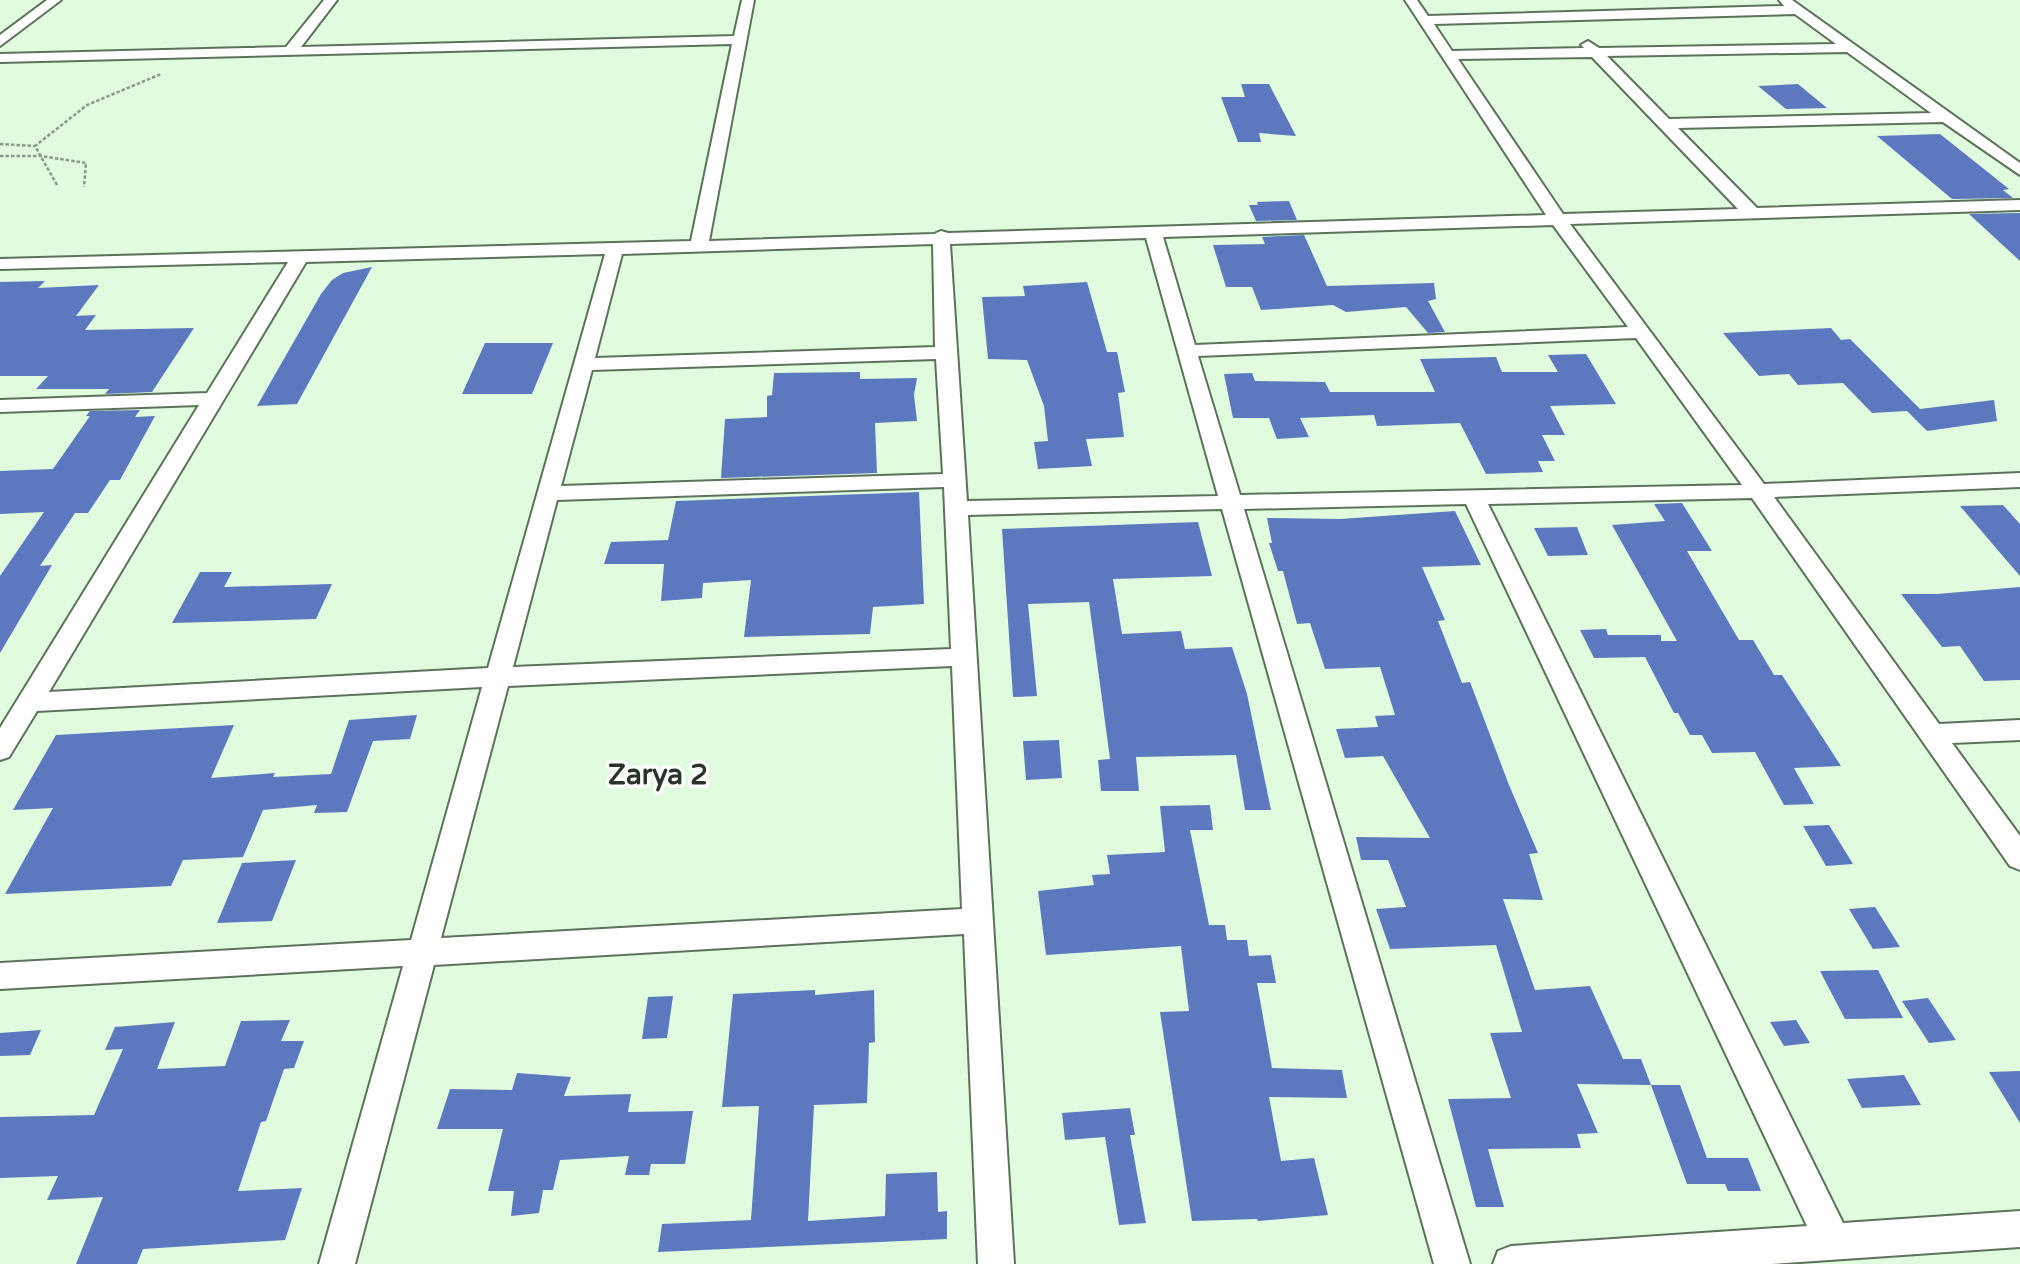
<svg xmlns="http://www.w3.org/2000/svg" width="2020" height="1264" font-family="'Varela Round',sans-serif">
<style>
.building{fill:#5c78bf}
.lines{fill:none;stroke-linecap:round;stroke-linejoin:round}
.street-casing{stroke:#5c725a;stroke-width:4}
.path{stroke:#889a87;stroke-width:2.5;stroke-dasharray:3.5 2;stroke-linecap:butt}
.street{fill:#fff;fill-rule:evenodd}
.labels{text-anchor:middle;stroke-width:7;stroke-linejoin:round;paint-order:stroke}
.quarter-label{font-size:28px;font-weight:bold;fill:#293329;stroke:#fff}
</style>
<rect width="100%" height="100%" fill="#e1fbdf"/>
<path class="building" d="M1241,84h28l27,52 -37,-3 2,9h-23l-17,-45h24z
M1798,84l29,24 -41,1 -28,-23z
M1940,134l69,55 -6,1 10,8 -61,1 -75,-63z
M1289,201l8,19 -41,1 -7,-16h9l-1,-3z
M2020,213v48l-51,-47z
M1304,235l23,51 107,-3 2,16 -8,2 17,31 -17,1 -22,-26 -60,5 -13,-7 -72,5 -9,-23h-26l-13,-42 52,-1 -3,-7z
M372,267l-75,137 -40,2 64,-112 11,-14 11,-7z
M45,281l-7,7 61,-3 -23,31 20,-1 -11,15 109,-2 -42,64 -47,2 4,-5h-73l12,-13h-48v-94z
M1087,282l20,70h10l8,40 -7,1 6,44 -38,2 6,27 -54,3 -4,-27 14,-1 -4,-35 -17,-46 -39,-1 -6,-62 43,-1 -2,-10z
M1831,328l10,12 9,-1 70,70 74,-9 3,21 -70,10 -20,-20 -35,2 -29,-30 -45,2 -9,-11 -30,2 -36,-43z
M485,343h68l-21,51h-70z
M1586,354l30,50 -66,2 15,29h-23l13,26h-17l5,11 -57,2 -26,-51 -83,3 -3,-11 -74,3 9,19 -32,2 -8,-21h-36l-9,-44 28,-1 3,8 70,1 5,10h105l-15,-33 76,-2 6,15h56l-10,-17z
M860,372v7l57,-1 -3,17 3,26 -42,2 2,50 -156,5 4,-59 42,-2v-21l5,-1 2,-22z
M140,410l-5,7 20,-1 -35,64h-10l-22,33h-13l-35,53 12,-1 -52,88v-77l44,-64 -44,2v-43l53,-2 37,-53h-4l4,-5z
M919,492l5,112 -51,3 -3,27 -126,3 7,-57 -48,3 -1,15 -41,3 3,-37h-60l7,-22 57,-2 8,-39z
M1682,503l30,48h-25l52,89h14l21,35h8l59,91 -47,2 20,36 -30,1 -29,-53 -43,1 -10,-18h-12l-12,-22h-4l-29,-56 -51,1 -14,-28 26,-1 2,6h53v6h16l-65,-116 53,-4 -11,-17z
M2003,505l17,19v52l-60,-70z
M1455,511l26,54 -59,2 23,53 -7,1 24,62 8,-1 39,103 29,68 -9,1 14,46 -40,-1 32,91 55,-4 33,73h18l10,26 -74,-1 21,49 -21,1 4,14 -93,1 16,58h-28l-28,-108 63,-1 -21,-65 32,-1 -26,-87 -106,4 -14,-40 30,-2 -18,-47h-27l-5,-23 74,1 -47,-82 -38,2 -9,-29 42,-2 -3,-11 20,-1 -15,-48 -55,2 -15,-46 -13,1 -14,-53h-5l-9,-28h3l-5,-25 73,1z
M1198,522l14,54 -99,3 9,55 59,-3 4,18 47,-2 15,47 24,116h-26l-9,-55 -100,2 3,34h-38l-3,-31 12,-1 -21,-157 -61,2 9,92 -24,1 -11,-168z
M1577,527l11,28 -40,1 -14,-28z
M200,572h32l-8,15 108,-3 -16,35 -144,4z
M2020,587v93l-36,1 -24,-35 -18,1 -41,-53h36z
M417,715l-7,24 -37,2 -26,71 -33,1 3,-8 -54,5 -20,47 -60,3 -12,26 -166,8 48,-86 -40,2 43,-75 178,-10 -23,53 64,-5 -2,4 58,-3 18,-54z
M1059,740l3,38 -36,2 -3,-39z
M1210,805l3,25h-23l19,95h16l2,15h20l2,16 22,-1 5,28h-19l15,85 70,2 5,28 -78,-1 12,64 33,-3 14,57 -70,6 -1,-2 -65,2 -32,-209 29,-1 -8,-65 -135,9 -8,-64 56,-6 -2,-10 18,-1 -3,-19 58,-3 -5,-46z
M1829,825l24,39 -27,2 -23,-40z
M296,860l-24,61 -55,2 25,-60z
M1875,907l25,40 -27,2 -24,-40z
M1878,970l25,48 -58,1 -25,-48z
M815,990v5l59,-5 1,52 -6,1 -2,60 -53,2 -6,116 77,-5 1,-42 51,-2 1,40 9,-1v28l-289,13 4,-28 89,-4 8,-114 -37,1 11,-113z
M673,996l-6,42 -25,1 6,-42z
M1928,998l28,42 -27,3 -27,-42z
M290,1020l-9,21h23l-10,27 -10,1 -18,52 -5,1 -23,69 64,-3 -17,52 -142,9 -6,15h-61l27,-67 -56,3 11,-24 -58,2v-61l94,-2 29,-66 -18,1 10,-23 60,-5 -18,47 68,-3 16,-45z
M1796,1020l14,23 -26,3 -14,-24z
M41,1030l-11,25 -30,1v-23z
M2020,1071v52l-31,-51z
M517,1073l54,4 -7,19 67,-2 -3,18 65,-1 -8,53h-34l-2,11h-24l4,-19 -69,4 -7,30h-10l-4,23 -28,3 3,-25h-26l15,-62h-66l13,-40 62,1z
M1904,1075l17,30 -59,3 -15,-29z
M1651,1085h29l27,73h41l13,33h-33l-3,-7h-38z
M1130,1108l5,27h-5l16,88 -27,2 -14,-88 -40,3 -3,-27z"/>
<g class="lines">
<g class="street-casing">
<path id="street" d="M47,0h14l-61,46v-11z
M324,0h13l-36,47 433,-11 8,-36h12l-45,241 225,-7 7,-3 7,2 598,-18 -141,-215h12l11,16 356,-10 -5,-6h13l228,163v12l-77,-53 -265,6 79,80 263,-8v10l-450,14 194,260 256,-11v14l-246,10 165,227 81,-4v20l-68,3 68,93v34l-10,-4 -258,-368 -264,6 355,719 177,-12v36l-249,17h-278l5,-13 13,-5 296,-20 -341,-722 -222,5 226,755h-36l-212,-755 -254,6 46,749h-36l-14,-330 -530,31 -79,299h-36l84,-298 -403,23v-26l411,-23 71,-253 -445,24 -28,46 -9,3v-32l199,-323 -199,7v-12l207,-7 81,-131 -288,7v-10l691,-18 41,-197 -732,18v-8l286,-7zM1795,14l41,30 -237,4 -11,-7 -7,4 3,3 -132,3 -18,-27zM1847,52l84,61 -262,6 -62,-63zM1592,57l146,152 -175,5 -105,-155zM1553,225l75,102 -433,18 -32,-108zM1146,238l72,258 -251,5 -17,-257zM933,244l2,103 -340,11 27,-104zM605,254l-117,414 -439,24 257,-430zM1636,338l106,147 -502,10 -42,-139zM936,359l7,115 -382,12 31,-116zM944,487l7,162 -438,18 44,-167zM952,666l10,243 -521,29 67,-252z"/>
</g>
<path class="path" d="M0,144l35,2
M0,156h41l45,7 -2,24
M57,185l-22,-39 52,-41 74,-31"/>
<use href="#street" class="street"/>
</g>
<g class="labels">
<g class="quarter-label">
<text x="658" y="784">Zarya 2</text>
</g>
</g>
</svg>
